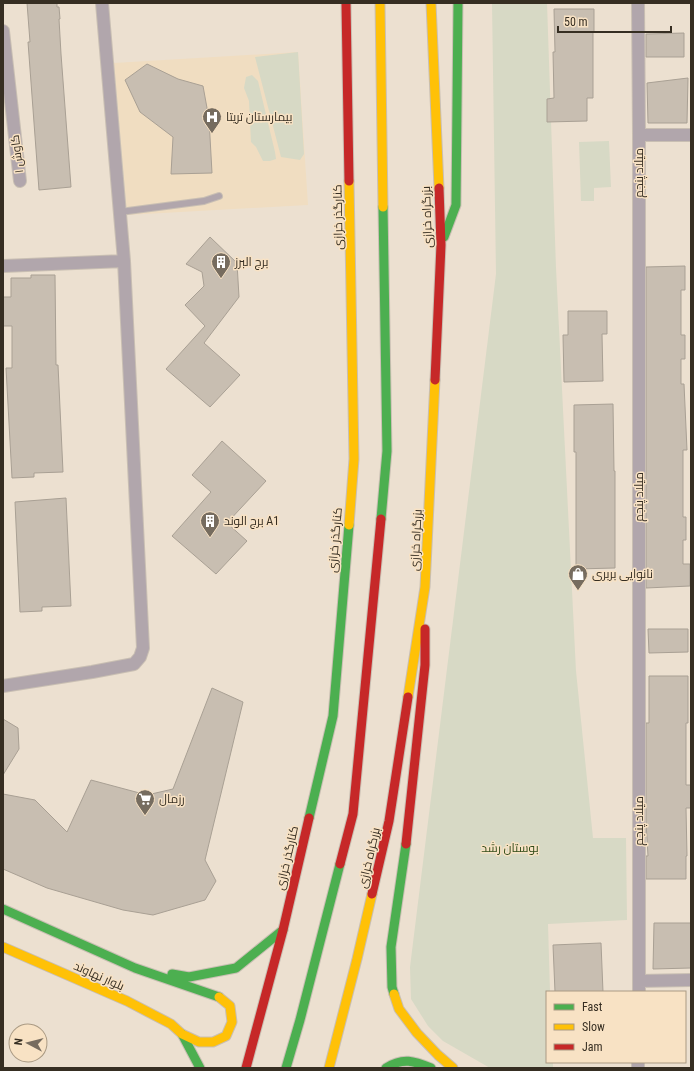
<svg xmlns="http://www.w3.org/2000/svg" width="694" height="1071" font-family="'Roboto Condensed',Cairo,sans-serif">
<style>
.built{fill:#f0ddc1}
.green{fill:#d7d9c5}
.building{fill:#c8beb1;stroke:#a9a094}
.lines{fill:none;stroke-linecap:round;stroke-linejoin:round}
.lane-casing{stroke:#c9bfb3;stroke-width:8}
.street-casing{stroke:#c9bfb3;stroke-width:14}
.fast-casing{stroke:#c9bfb3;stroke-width:11}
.slow-casing{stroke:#c9bfb3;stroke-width:11}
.jam-casing{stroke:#c9bfb3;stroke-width:11}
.lane{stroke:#b1a6ac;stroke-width:6}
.street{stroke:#b1a6ac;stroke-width:12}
.fast{stroke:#4caf50;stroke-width:9}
.slow{stroke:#ffc107;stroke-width:9}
.jam{stroke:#c62828;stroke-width:9}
.labels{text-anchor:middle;stroke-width:3;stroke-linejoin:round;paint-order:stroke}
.poi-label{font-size:12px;fill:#362e22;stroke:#f8e2c4;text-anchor:start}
.street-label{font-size:12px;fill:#362e22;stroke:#f8e2c4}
.park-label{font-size:12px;fill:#2f4b18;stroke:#f8e2c4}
</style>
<rect width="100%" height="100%" fill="#ece0d0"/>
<path class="built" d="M298,52l10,153 -181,10 -13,-152z"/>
<path class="green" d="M492,3h55l9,265 20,403 17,167h33l1,82 -79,4 2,68h-3v70h6v6h-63l-47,-27 -15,-15 -17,-27 -1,-32 86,-693z
M298,52l6,102 -4,6 -19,-3 -26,-100z
M252,75l6,6 17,71 1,7 -6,2h-7l-7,-14 -5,-5 -2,-41 -5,-13 2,-11z
M609,141l2,46 -17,1v13h-13l-2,-59z"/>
<path class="building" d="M27,3h30v4h2l1,12h-1l2,35 10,133 -32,3 -11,-148h2z
M554,9h40v23h-1v66h-6v23l-40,1v-23l7,-1 -1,-46h2z
M684,33v24h-38v-23z
M147,64l31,15 25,7 6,33 3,54 -41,1 2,-37 -33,-25 -15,-32z
M688,78l-1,45h-39l-1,-40z
M210,237l27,26 2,34 -35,46 36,32 -30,32 -44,-38 39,-43 -20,-21 19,-19 -2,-14 -16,-8z
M685,266v24h-4v45h4v24h-4v25h3l3,66h-4v67h3v23h-3v24h7v22l-44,2v-321z
M31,275h24l1,90h2l5,107 -29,1v4l-22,1 -6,-110h6v-42h-9v-29h8v-19h20z
M568,311h39v23h-5l1,47 -39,1 -1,-47h5z
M613,404l1,67h1v97l-39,1v-117h-2v-47z
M222,441l44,40 -39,42 20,18 -31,33 -44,-38 39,-44 -19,-17z
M66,498l5,108 -29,1v4l-22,1 -5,-110z
M648,629h40v23l-39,1z
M649,676h39v47h-2v62h5v23h-5l1,48h-1v23h-40v-23h2l-2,-34v-99h3z
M212,688l31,14 -38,158 11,21 -11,19 -52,15 -30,-5 -76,-22 -44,-19v-75l32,6 32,32 24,-52 56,15 26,-6z
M3,719l15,9 1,21 -16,26z
M654,923h37v45l-38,1z
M601,943l2,49h-48l-2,-47z"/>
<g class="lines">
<g class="lane-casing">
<path id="lane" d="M120,212l84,-11 15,-5"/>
</g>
<g class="street-casing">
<path id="street" d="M638,3l1,132v857
M3,31l17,150
M639,135h52
M3,266l121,-5
M3,686l89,-14 42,-8 6,-7 3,-9 -19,-387 -22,-258
M639,981l52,-1
M638,1068v-6"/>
</g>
<g class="fast-casing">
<path id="fast" d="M444,237l12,-32 2,-202
M381,519l6,-68 -4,-244
M309,818l24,-102 16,-191
M3,909l132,59 84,29
M172,974l17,3 47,-9 47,-38
M394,994l-2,-7 -1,-40 15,-103
M182,1034l18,34
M286,1068l14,-48 40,-156
M386,1068c17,-11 28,-7 45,0"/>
</g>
<g class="slow-casing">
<path id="slow" d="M380,3l3,204
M431,3l8,185
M349,525l5,-66 -5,-278
M408,697l17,-110 10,-207
M3,947l124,54 44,23 11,10 17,8h14l13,-6 6,-14 -2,-16 -11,-9
M394,994l5,15 18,24 21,22 15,13
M329,1068l28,-109 15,-65"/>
</g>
<g class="jam-casing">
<path id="jam" d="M346,3l3,178
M435,380l6,-135 -2,-57
M406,844l19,-179v-36
M340,864l13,-50 28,-295
M372,894l17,-73 19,-124
M246,1068l37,-138 26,-112"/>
</g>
<use href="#lane" class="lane"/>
<use href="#street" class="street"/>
<use href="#fast" class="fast"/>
<use href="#slow" class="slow"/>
<use href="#jam" class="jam"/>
</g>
<defs>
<g id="hospital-pin" transform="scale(1)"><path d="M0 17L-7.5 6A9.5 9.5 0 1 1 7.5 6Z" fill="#766c5f" stroke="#f8e2c4"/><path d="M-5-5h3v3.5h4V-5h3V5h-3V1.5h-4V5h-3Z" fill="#fff"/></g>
<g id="building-pin" transform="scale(1)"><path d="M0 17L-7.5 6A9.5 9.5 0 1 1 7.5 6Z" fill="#766c5f" stroke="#f8e2c4"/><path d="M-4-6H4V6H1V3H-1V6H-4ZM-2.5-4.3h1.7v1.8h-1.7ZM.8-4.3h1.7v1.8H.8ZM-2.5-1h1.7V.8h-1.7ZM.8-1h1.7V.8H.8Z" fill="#fff"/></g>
<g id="shop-pin" transform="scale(1)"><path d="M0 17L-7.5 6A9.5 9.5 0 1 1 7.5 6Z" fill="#766c5f" stroke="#f8e2c4"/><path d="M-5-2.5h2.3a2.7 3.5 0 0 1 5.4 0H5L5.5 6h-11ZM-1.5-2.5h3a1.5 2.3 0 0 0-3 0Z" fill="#fff"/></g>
<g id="supermarket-pin" transform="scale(1)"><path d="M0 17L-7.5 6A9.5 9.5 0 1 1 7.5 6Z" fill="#766c5f" stroke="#f8e2c4"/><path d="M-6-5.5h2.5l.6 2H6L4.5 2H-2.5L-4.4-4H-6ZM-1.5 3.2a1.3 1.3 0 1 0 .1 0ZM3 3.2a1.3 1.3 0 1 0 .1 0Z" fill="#fff"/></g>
</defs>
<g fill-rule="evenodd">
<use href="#hospital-pin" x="212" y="117"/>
<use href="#building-pin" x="221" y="262"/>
<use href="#building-pin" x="210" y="521"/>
<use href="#shop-pin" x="578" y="574"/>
<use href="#supermarket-pin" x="145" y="799"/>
</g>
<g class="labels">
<g class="poi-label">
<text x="226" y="121">بیمارستان تریتا</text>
<text x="235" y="266">برج البرز</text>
<text x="224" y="525">برج الوند A1</text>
<text x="592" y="578">نانوایی بربری</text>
<text x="159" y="803">رزمال</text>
</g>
<g class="street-label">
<text transform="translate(17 154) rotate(-97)" y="4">کاوش ۱</text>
<text transform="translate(639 173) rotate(-90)" y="4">میلاد پنجم</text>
<text transform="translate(338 217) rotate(-91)" y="4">کنارگذر خرازی</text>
<text transform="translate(427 217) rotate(-92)" y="4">بزرگراه خرازی</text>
<text transform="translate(639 497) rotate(-90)" y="4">میلاد پنجم</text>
<text transform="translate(335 540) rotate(-85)" y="4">کنارگذر خرازی</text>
<text transform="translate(416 540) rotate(-87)" y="4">بزرگراه خرازی</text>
<text transform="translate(639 821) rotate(-90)" y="4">میلاد پنجم</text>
<text transform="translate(287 858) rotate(-77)" y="4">کنارگذر خرازی</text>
<text transform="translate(369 858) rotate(-77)" y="4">بزرگراه خرازی</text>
<text transform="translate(99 976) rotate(24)" y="4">بلوار نهاوند</text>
</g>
<g class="park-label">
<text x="510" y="852">بوستان رشد</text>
</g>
</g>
<rect width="694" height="1071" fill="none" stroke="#362e22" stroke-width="8"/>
<rect x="546" y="991" width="140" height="72" fill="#f8e2c4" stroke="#aa9a83"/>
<rect x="554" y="1004" width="20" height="6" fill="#4caf50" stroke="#aa9a83"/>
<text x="582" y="1011" font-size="12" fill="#362e22">Fast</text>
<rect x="554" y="1024" width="20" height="6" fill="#ffc107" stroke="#aa9a83"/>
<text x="582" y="1031" font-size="12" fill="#362e22">Slow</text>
<rect x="554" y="1044" width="20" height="6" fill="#c62828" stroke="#aa9a83"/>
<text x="582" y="1051" font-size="12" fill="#362e22">Jam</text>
<g transform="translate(28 1043) rotate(277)"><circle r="19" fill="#f8e2c4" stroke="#aa9a83"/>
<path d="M0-3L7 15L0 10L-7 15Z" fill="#766c5f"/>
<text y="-6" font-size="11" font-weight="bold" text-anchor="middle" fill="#362e22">N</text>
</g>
<path d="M558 26v6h113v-6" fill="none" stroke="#362e22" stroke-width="2"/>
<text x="564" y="26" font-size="12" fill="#362e22" stroke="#f8e2c4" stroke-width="3" paint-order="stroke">50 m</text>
</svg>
